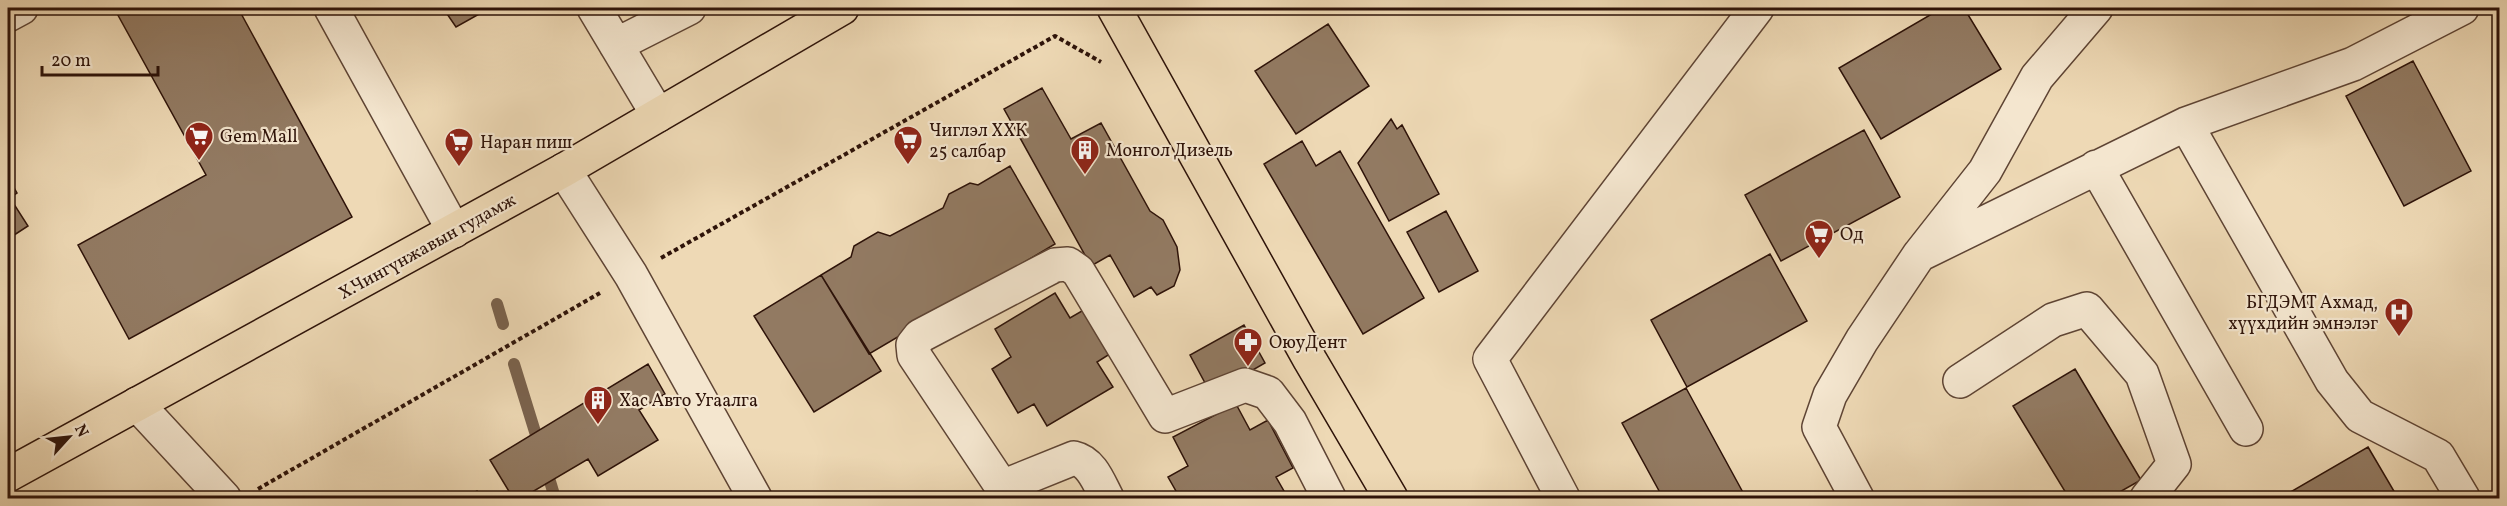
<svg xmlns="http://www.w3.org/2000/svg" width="2507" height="506" font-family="Vollkorn,serif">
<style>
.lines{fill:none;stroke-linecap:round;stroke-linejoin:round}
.stream{stroke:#7a624d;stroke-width:12}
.building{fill:#927a62;stroke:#2e1309;stroke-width:1.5}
.minor-casing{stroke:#5e4434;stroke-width:36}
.major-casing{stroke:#2e1309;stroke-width:36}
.path{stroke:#2e1309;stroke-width:4;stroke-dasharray:4.5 3;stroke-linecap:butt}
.minor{stroke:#f4e6cf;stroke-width:33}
.major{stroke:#eed9b5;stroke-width:33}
.labels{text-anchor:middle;stroke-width:4.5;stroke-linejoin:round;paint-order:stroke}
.poi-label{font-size:18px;fill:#2e1309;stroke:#f4e6cf;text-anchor:start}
.street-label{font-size:18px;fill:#2e1309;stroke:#f4e6cf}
</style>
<rect width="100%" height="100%" fill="#eed9b5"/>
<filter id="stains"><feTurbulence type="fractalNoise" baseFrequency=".00333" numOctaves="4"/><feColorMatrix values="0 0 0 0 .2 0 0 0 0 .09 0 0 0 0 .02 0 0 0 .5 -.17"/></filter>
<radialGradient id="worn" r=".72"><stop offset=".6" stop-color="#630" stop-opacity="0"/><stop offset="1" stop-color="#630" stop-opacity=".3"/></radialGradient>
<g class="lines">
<path class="stream" d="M497,304l6,20
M514,364l26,84
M546,468l9,30"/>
</g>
<path class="building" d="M114,8h124l114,209 -223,122 -51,-94 128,-70z
M443,8h47l-34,19z
M1942,8h22l37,61 -120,70 -42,-71z
M1328,24l41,62 -73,48 -41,-63z
M2413,61l58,110 -67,35 -58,-110z
M1042,88l29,51 30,-16 49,88 13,9 14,27 3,23 -6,16 -17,9 -6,-8 -17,10 -24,-42 -19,11 -87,-157z
M1391,119l6,10 5,-4 37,69 -50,27 -31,-58z
M1864,130l36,67 -119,64 -36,-66z
M1302,141l14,25 24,-15 84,147 -61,36 -99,-170z
M1010,166l45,78 -186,110 -48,-79 30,-18 3,-11 24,-14 12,4 53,-28 6,-14 21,-11 8,2z
M8,177l9,16 -7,5 18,28 -20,13z
M1446,211l32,60 -39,21 -32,-60z
M1770,254l37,67 -120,66 -36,-67z
M821,275l60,96 -67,41 -60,-96z
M1055,293l15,25 17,-10 26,44 -16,10 16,25 -66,39 -13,-22 -16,9 -26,-44 19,-12 -16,-28z
M1244,325l21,38 -54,31 -21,-39z
M648,364l17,30 -26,16 19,30 -60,36 -10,-17 -66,39h-9l-23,-38z
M2075,369l66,111 -32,18h-40l-56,-92z
M1686,388l60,110h-83l-41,-75z
M1236,404l14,26 18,-10 25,48 -17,9 12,21h-108l-12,-21 20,-11 -15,-29z
M2368,447l30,51h-118z
M477,491l5,7h-17z"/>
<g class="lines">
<g class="minor-casing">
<path id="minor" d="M331,8l123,223
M594,8l64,107
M8,15l13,-7
M616,45l73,-37
M2186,124l146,257 28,35 78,40 25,42
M2096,167l150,262
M564,170l67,105 124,223
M1919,255l267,-131 167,-60 109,-56
M1960,381l93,-61 34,-11 55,65 32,90 -27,34
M137,404l87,94
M1107,498c-8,-15 -15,-36 -33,-40l-72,29 -88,-132 -1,-10 7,-9 135,-71 13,-1 10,7 87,145 80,-31 23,8 22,29 39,76
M1563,498l-73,-139 267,-351
M1857,498l-38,-71 11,-32 32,-55 57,-85 66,-84 52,-94 59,-69"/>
</g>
<g class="major-casing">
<path id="major" d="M1114,8l196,352 81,138
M8,475l556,-305 278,-162"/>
</g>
<path class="path" d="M661,258l394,-222 46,26
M258,489l342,-196"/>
<use href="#minor" class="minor"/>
<use href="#major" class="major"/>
</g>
<defs>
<g id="supermarket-pin" transform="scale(1.5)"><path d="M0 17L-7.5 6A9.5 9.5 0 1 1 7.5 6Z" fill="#8f2418" stroke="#f4e6cf"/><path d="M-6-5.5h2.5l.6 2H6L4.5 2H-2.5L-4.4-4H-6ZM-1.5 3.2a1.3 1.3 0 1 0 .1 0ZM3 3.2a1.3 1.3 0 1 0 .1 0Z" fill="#fff"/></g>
<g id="building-pin" transform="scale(1.5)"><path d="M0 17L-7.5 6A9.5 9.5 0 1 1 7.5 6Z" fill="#8f2418" stroke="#f4e6cf"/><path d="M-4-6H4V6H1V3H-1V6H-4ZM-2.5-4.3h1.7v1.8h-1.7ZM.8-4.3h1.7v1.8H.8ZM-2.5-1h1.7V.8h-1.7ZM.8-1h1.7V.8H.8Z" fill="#fff"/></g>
<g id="hospital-pin" transform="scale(1.5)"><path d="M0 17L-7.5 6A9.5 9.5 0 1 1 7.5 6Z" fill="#8f2418" stroke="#f4e6cf"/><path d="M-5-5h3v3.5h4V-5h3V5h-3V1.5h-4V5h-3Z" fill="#fff"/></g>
<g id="pharmacy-pin" transform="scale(1.5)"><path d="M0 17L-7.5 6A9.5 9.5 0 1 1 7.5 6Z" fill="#8f2418" stroke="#f4e6cf"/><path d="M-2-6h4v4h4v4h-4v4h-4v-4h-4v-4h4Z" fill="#fff"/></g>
</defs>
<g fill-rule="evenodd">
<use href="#supermarket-pin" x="199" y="136"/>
<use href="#supermarket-pin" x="908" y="140"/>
<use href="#supermarket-pin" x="459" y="142"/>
<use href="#building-pin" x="1085" y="150"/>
<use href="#supermarket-pin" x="1819" y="234"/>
<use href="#hospital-pin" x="2399" y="312"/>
<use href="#pharmacy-pin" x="1248" y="342"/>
<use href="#building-pin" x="598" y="400"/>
</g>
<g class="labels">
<g class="poi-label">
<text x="929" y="136">Чиглэл ХХК<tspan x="929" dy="21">25 салбар</tspan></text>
<text x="220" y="142">Gem Mall</text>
<text x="480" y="148">Наран пиш</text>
<text x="1106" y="156">Монгол Дизель</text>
<text x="1840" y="240">Од</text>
<text x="2378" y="308" text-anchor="end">БГДЭМТ Ахмад,<tspan x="2378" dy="21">хүүхдийн эмнэлэг</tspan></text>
<text x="1269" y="348">ОюуДент</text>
<text x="619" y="406">Хас Авто Угаалга</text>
</g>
<g class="street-label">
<text transform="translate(427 246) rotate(-29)" y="6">Х.Чингүнжавын гудамж</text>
</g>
</g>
<rect width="2507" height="506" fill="none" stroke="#eed9b5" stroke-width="30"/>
<rect x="9" y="9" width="2489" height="488" fill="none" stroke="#2e1309" stroke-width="3"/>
<rect x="15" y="15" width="2477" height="476" fill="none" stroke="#2e1309" stroke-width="1.5"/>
<g transform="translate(69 437) rotate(63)" stroke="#f4e6cf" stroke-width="4.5" paint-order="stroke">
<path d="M0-4.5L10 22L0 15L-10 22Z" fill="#2e1309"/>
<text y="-9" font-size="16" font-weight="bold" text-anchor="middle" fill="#2e1309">N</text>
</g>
<path d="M42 66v9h116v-9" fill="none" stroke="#2e1309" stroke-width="3"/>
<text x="51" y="66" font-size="18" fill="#2e1309" stroke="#f4e6cf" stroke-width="4.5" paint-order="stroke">20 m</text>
<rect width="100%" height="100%" filter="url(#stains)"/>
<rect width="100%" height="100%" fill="url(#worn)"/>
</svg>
